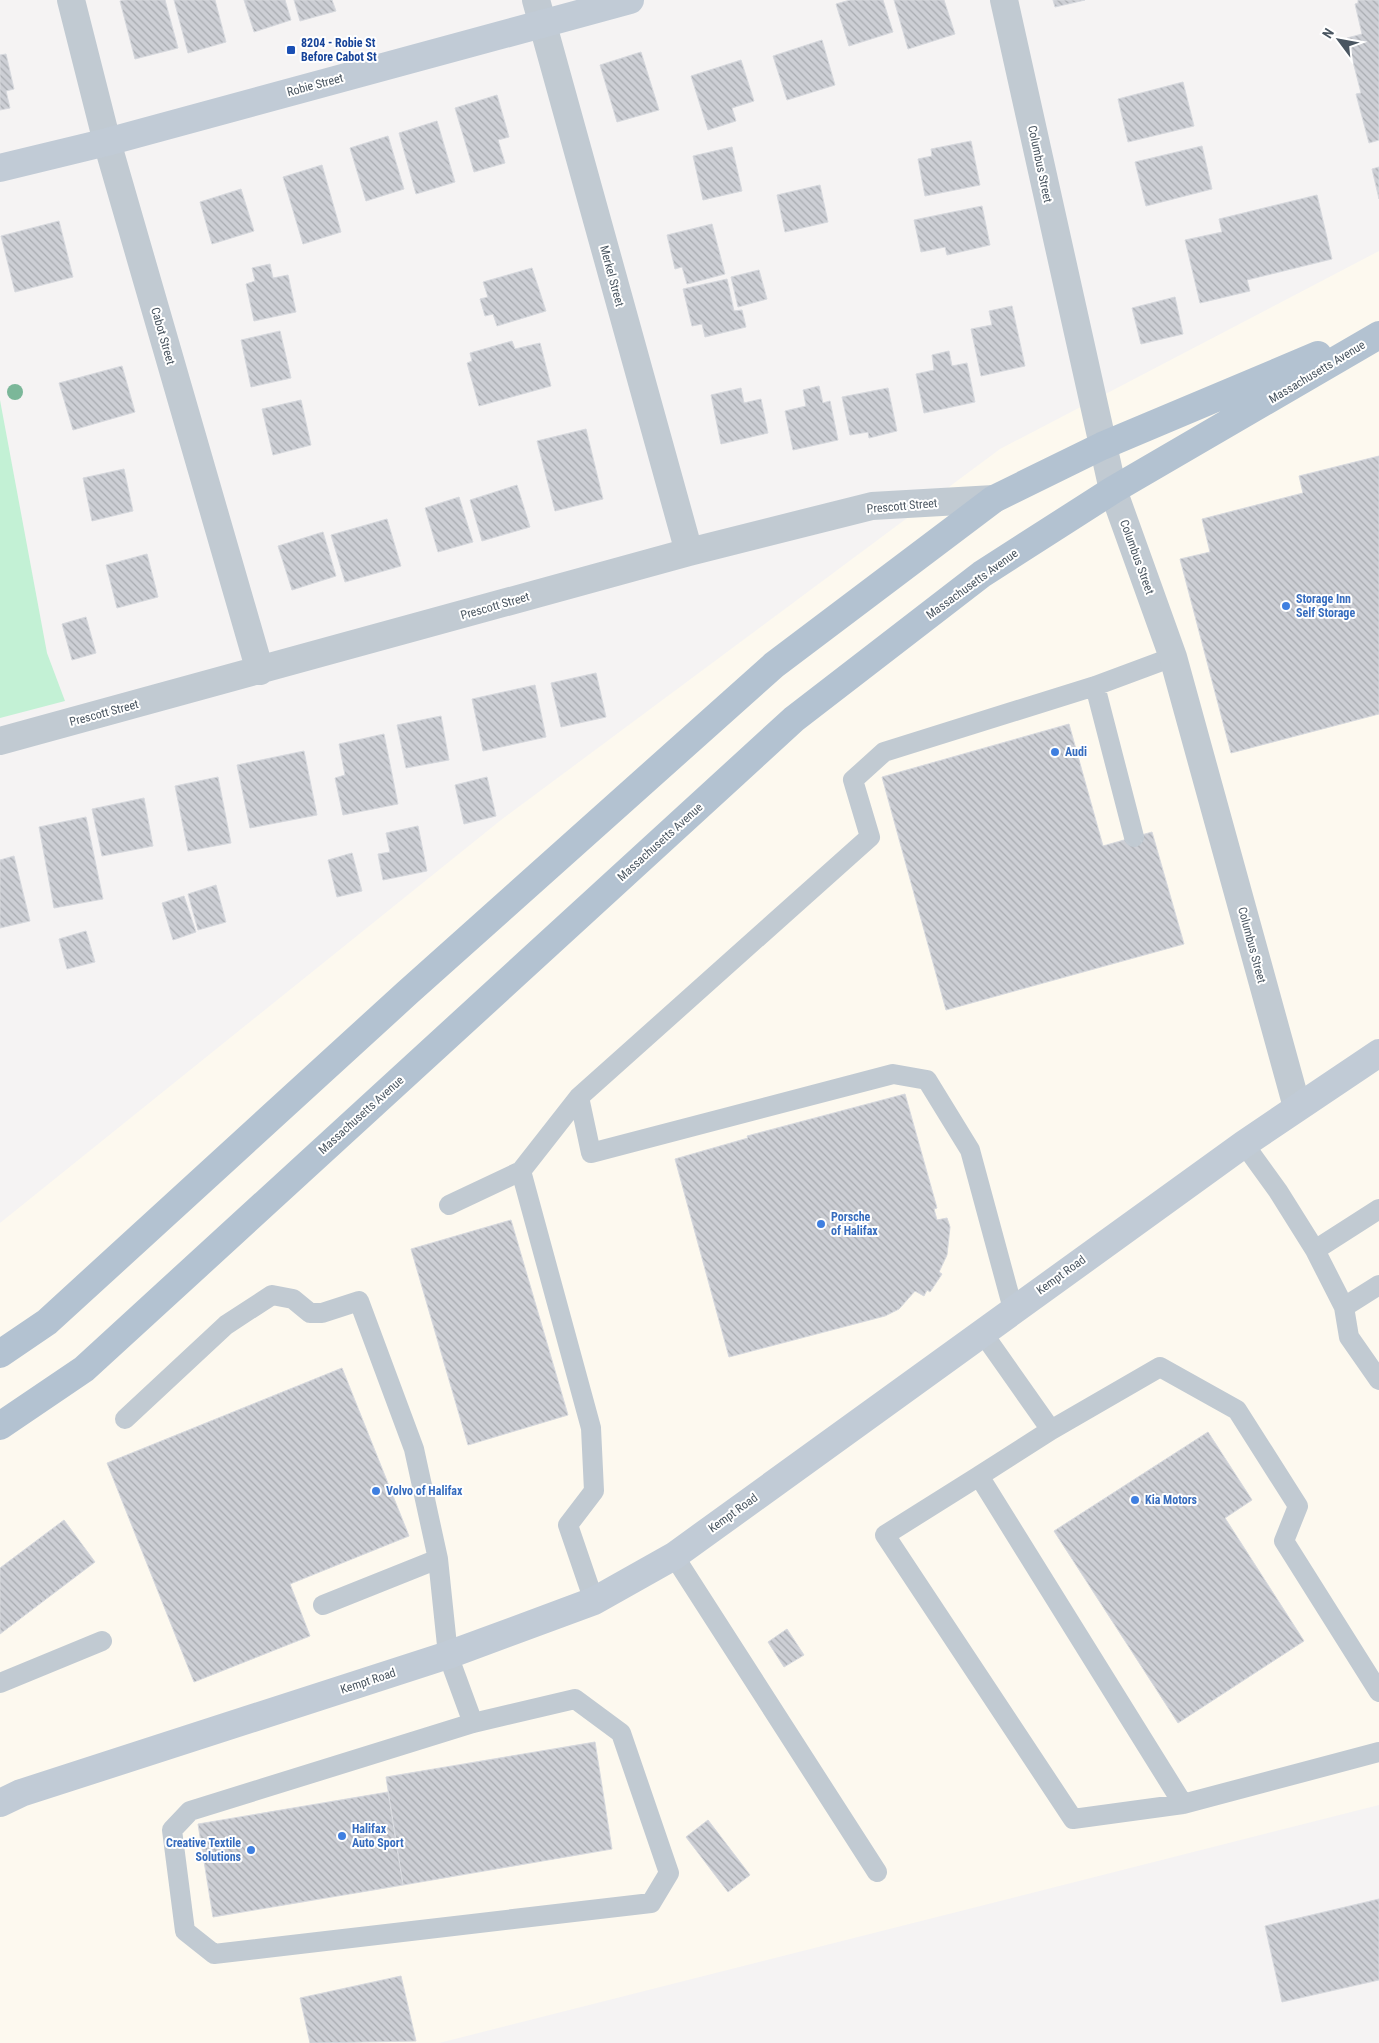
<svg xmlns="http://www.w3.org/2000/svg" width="1379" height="2043" font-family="'Roboto Condensed',sans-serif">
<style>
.commercial{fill:#fdf9ef}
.grass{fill:#c3f1d5}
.building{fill:url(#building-back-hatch);stroke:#d7d9de}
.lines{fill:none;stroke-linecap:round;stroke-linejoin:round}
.lane{stroke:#c1cad2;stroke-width:20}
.street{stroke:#c1cad2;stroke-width:28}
.secondary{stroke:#c1cbd6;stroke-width:28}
.primary{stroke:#b3c2d1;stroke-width:28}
.tree{fill:#7bb799}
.transit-dot{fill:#1a4fb4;stroke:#fff;stroke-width:2}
.shop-dot{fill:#3f7fe0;stroke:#fff;stroke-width:2}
.labels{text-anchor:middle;stroke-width:4;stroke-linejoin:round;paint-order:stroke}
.transit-label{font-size:12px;font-weight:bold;fill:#164399;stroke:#fff;text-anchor:start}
.street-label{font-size:12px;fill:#4a5661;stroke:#fff}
.shop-label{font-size:12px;font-weight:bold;fill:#366cbe;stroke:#fff;text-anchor:start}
</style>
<defs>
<pattern id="building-back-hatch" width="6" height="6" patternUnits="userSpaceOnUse" patternTransform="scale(1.25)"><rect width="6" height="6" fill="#cdcfd5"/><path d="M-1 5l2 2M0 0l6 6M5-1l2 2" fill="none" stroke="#a8abb0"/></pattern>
</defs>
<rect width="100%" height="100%" fill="#f5f3f3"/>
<path class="commercial" d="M1379,251v1554l-940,238h-439v-820l501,-403 499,-371z"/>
<path class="grass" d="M0,400l47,253 18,48 -65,17z"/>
<path class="building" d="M125,0h40l13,48 -43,11 -15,-58z
M174,0h41l11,42 -38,11z
M244,0h41l6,20 -37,12z
M294,0h38l4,11 -36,10z
M850,0h33l10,32 -44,14 -13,-42z
M894,0h50l11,34 -47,15z
M1053,0h32l-30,7z
M1358,0h21v140l-10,3 -13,-49 5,-1 -14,-55 15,-4 -7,-30 3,-1z
M822,40l13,45 -48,15 -14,-44z
M641,52l18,58 -42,12 -17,-57z
M6,54l8,35 -8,2 4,17 -10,2v-55z
M741,60l13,41 -22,7 4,13 -28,9 -17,-54z
M1183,82l11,44 -66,16 -10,-43z
M497,95l12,42 -11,3 7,23 -31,9 -19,-64z
M437,121l18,61 -39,12 -17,-61z
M388,136l16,53 -38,12 -16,-53z
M971,141l9,44 -55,11 -7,-37 14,-3 -1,-7z
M1202,146l10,43 -66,17 -11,-44z
M732,147l10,44 -39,9 -10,-44z
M322,165l19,67 -38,12 -20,-67z
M1379,167v32l-7,-30z
M820,185l8,37 -43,10 -8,-37z
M241,189l13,42 -42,13 -12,-42z
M1317,195l15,64 -85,21 3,11 -50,12 -15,-63 37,-8 -3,-13z
M982,206l8,39 -43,10 -2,-8 -24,5 -7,-32z
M59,221l14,56 -58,15 -14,-56z
M712,224l13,50 -38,10 -5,-17 -7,2 -8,-34z
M270,264l3,14 15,-3 8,37 -42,9 -8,-37 9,-3 -3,-13z
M532,268l14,43 -49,15 -4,-12 -8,2 -5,-17 8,-2 -5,-15z
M759,270l8,29 -29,8 -7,-30z
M727,279l7,32 8,-1 4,17 -41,10 -3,-13 -10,2 -9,-37z
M1175,297l8,37 -42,10 -9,-36z
M1012,306l13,60 -44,10 -10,-47 21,-4 -3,-14z
M280,331l11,47 -40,9 -10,-47z
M512,341l3,8 25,-6 11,43 -72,20 -12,-43 5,-2 -2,-8z
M949,351l3,15 15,-3 8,39 -51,11 -8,-39 18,-4 -2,-15z
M122,366l13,46 -62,18 -14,-47z
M819,386l4,17 7,-2 8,39 -45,10 -8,-39 21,-5 -3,-16z
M741,388l3,15 17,-4 7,34 -47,11 -10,-49z
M888,388l9,43 -28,7 -1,-6 -18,3 -8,-38z
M301,400l10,45 -38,10 -11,-46z
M586,429l17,70 -48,12 -18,-70z
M1379,456v258l-148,39 -51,-194 30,-7 -8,-33 101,-26 -4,-17z
M124,469l9,42 -41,10 -9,-43z
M517,485l13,42 -48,14 -12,-41z
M459,497l14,45 -35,10 -13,-44z
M387,519l14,47 -56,16 -14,-47z
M323,532l13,44 -44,14 -14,-44z
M147,554l11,43 -41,11 -11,-43z
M86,617l10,36 -24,7 -10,-36z
M596,673l10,44 -45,10 -10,-44z
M535,685l11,52 -63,14 -11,-52z
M441,716l8,44 -43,8 -9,-43z
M1069,724l34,122 49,-14 32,112 -238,66 -64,-233z
M384,734l14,70 -55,11 -8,-37 10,-3 -6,-31z
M304,751l13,64 -67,13 -13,-63z
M218,777l13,66 -43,8 -13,-65z
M487,777l9,39 -32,8 -9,-39z
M144,798l9,48 -51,10 -10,-47z
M86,817l17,82 -49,9 -15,-81z
M418,826l9,45 -44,9 -5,-26 12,-2 -4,-19z
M352,853l10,38 -25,6 -9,-37z
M14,856l16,65 -30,7v-68z
M216,885l10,37 -28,8 -10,-36z
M184,896l12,36 -23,8 -11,-37z
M86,931l9,31 -28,7 -8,-30z
M905,1094l32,114 -3,1 3,11 10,-2 3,9 -3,28 -8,17 3,2 -12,18 -3,-2 -3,6 -9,-5 -16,18 -14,7 -156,41 -54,-198 73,-21 -1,-2z
M511,1220l57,195 -100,30 -57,-196z
M342,1368l67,168 -119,48 20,52 -116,46 -87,-219z
M1208,1432l44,68 -27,18 79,123 -126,82 -124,-192z
M64,1520l31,42 -95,72v-66z
M787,1629l17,26 -20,12 -16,-25z
M595,1742l17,107 -209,36 -17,-108z
M388,1792l15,93 -190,32 -15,-93z
M708,1820l42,55 -22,17 -42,-55z
M1379,1899v81l-97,22 -17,-76z
M401,1976l15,65 -106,2 -10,-45z"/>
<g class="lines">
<path class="lane" d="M1095,686l39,151
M579,1097l12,56 302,-79 34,6 43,70 43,159
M1244,1144l34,47 37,59 29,57 5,30 30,43
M449,1205l72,-34
M1315,1250l64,-41
M1344,1307l35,-22
M982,1332l69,98 -72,46 204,328
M125,1419l101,-94 46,-30 21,4 17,14h12l37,-12 55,148 24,110 10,96 25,68
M1051,1430l109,-63 77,43 61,96 -14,35 95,151
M979,1476l-94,59 188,284 110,-15 196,-52
M674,1556l203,316
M594,1601l-26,-76 26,-34 -3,-63 -70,-257 58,-74 291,-260 -17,-57 31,-28 211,-66 78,-29
M323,1605l115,-46
M0,1683l102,-42
M575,1699l46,34 48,140 -18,30 -437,51 -29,-23 -13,-101 18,-19 283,-88z"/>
<path class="street" d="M71,0l36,142 153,529
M536,0l153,552
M1004,0l109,490 60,167 124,450
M0,741l689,-189 183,-46 122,-7"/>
<path class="secondary" d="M0,168l107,-26 523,-142
M0,1803l21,-10 427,-138 146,-54 80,-45 570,-412 135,-91"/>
<path class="primary" d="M0,1354l47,-32 360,-329 367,-328 220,-166 108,-53 216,-91
M0,1426l84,-57 710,-650 188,-145 131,-84 266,-155"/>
</g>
<circle class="tree" cx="15" cy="392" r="8"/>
<rect class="transit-dot" x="286" y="45" width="10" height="10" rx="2.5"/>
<g class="shop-dot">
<circle cx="1286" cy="606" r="5"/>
<circle cx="1055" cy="752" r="5"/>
<circle cx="821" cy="1224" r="5"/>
<circle cx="376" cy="1491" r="5"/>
<circle cx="1135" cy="1500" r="5"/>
<circle cx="342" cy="1836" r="5"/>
<circle cx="251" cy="1850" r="5"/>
</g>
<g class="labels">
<g class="transit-label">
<text x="301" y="47">8204 - Robie St<tspan x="301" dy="14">Before Cabot St</tspan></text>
</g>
<g class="street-label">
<text transform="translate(315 85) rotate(-15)" y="4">Robie Street</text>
<text transform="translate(1040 164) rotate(78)" y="4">Columbus Street</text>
<text transform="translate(612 276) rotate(75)" y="4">Merkel Street</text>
<text transform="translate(163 336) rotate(74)" y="4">Cabot Street</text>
<text transform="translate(1317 372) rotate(-31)" y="4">Massachusetts Avenue</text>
<text transform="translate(902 506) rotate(-5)" y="4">Prescott Street</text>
<text transform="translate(1137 557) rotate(70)" y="4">Columbus Street</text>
<text transform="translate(972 584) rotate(-36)" y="4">Massachusetts Avenue</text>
<text transform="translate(495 606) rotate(-16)" y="4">Prescott Street</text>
<text transform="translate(104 713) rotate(-15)" y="4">Prescott Street</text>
<text transform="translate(660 842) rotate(-42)" y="4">Massachusetts Avenue</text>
<text transform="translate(1252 945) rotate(75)" y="4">Columbus Street</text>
<text transform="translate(361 1115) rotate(-42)" y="4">Massachusetts Avenue</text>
<text transform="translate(1061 1275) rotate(-36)" y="4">Kempt Road</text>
<text transform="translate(733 1513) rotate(-36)" y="4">Kempt Road</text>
<text transform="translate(368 1681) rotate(-18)" y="4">Kempt Road</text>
</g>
<g class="shop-label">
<text x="1296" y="603">Storage Inn<tspan x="1296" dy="14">Self Storage</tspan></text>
<text x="1065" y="756">Audi</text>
<text x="831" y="1221">Porsche<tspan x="831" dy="14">of Halifax</tspan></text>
<text x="386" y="1495">Volvo of Halifax</text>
<text x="1145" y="1504">Kia Motors</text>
<text x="352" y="1833">Halifax<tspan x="352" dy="14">Auto Sport</tspan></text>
<text x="241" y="1847" text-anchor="end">Creative Textile<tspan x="241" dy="14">Solutions</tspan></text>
</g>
</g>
<g transform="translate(1339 40) rotate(302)" stroke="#ffffff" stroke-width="4" paint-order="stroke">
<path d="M0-4L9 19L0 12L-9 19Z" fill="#4a5661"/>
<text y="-8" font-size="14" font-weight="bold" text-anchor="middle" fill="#4a5661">N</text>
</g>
</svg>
